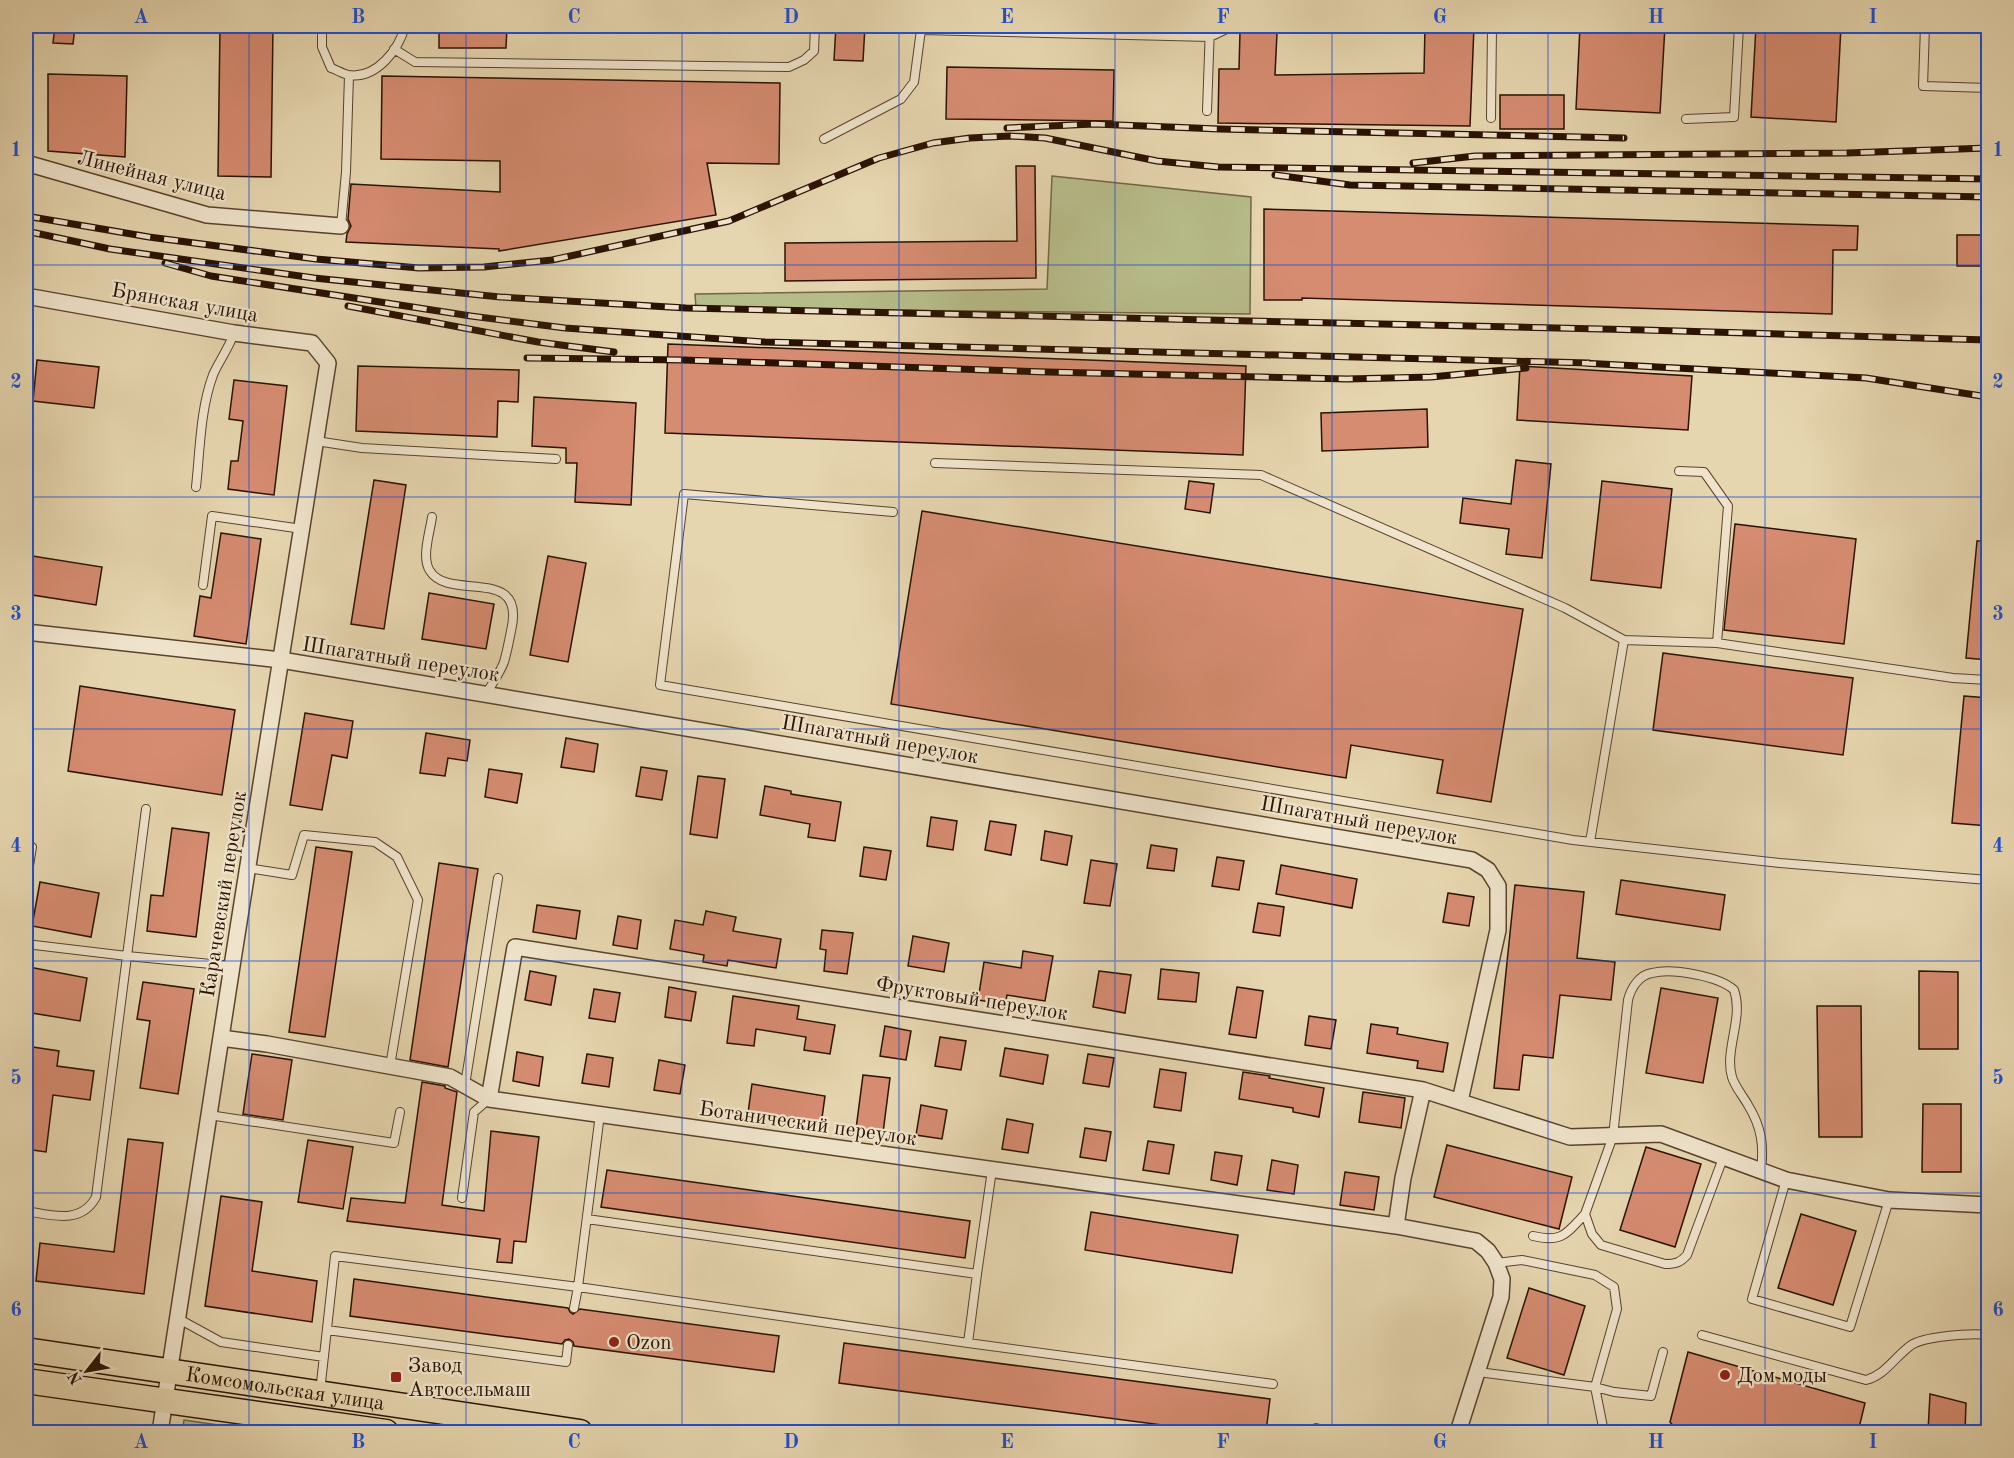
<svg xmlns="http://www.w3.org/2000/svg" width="2014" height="1458" font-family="'Old Standard TT',serif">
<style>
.green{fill:#b7bd8a;stroke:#706845;stroke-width:1.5}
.building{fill:#d68c71;stroke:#2a1200;stroke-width:1.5}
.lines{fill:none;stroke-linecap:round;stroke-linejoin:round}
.service-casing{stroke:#59432c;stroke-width:10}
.minor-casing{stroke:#59432c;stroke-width:18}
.primary-casing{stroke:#2a1200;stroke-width:27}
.service{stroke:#efe4cb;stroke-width:8}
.minor{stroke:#efe4cb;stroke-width:15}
.primary{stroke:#e6d6af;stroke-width:24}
.rail-casing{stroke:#2a1200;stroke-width:7}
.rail{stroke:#efe4cb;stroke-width:4.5;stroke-dasharray:14;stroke-linecap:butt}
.grid{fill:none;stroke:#1d4ed8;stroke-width:1.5;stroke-opacity:0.55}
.poi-dot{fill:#8f2418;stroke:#efe4cb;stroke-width:2}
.labels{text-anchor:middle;stroke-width:4.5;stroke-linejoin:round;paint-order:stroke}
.street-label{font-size:21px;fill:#2a1200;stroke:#efe4cb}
.poi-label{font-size:21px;fill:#2a1200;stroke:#efe4cb;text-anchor:start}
.neatline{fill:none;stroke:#1d4ed8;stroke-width:2}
.grid-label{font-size:20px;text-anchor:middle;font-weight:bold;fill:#1d4ed8}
</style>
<rect width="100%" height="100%" fill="#e6d6af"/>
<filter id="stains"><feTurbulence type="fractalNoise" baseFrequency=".00333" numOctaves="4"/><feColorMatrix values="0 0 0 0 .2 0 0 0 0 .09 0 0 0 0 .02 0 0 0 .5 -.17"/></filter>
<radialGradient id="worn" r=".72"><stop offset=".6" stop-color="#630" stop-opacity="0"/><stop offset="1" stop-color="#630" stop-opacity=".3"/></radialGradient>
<path class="green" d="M1052,176l199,21 -1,117 -554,-6 -1,-14 352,-5z
M184,1420l83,12h-85z"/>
<path class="building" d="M55,26h20l-2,18 -20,-1z
M220,26h53l-2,151 -53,-1z
M439,26h68l-1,22h-67z
M836,26h29l-2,35 -29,-1z
M1425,26h49l-4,100 -252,-3 1,-54h20l1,-37 37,1 -2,42 149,-2z
M1580,26h85l-5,87 -84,-4z
M1756,26h85l-5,96 -85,-5z
M947,67l167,3 -1,51 -167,-2z
M48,74l79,2 -2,81 -77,-6z
M382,76l398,7 -1,81 -72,-1 9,52 -217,36v-2l-153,-7 1,-8 4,-8 -3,-7 3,-35 149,8v-31l-119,-2z
M1500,95h64v34h-64z
M1016,166h19l1,112 -251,3v-38l232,-2z
M1264,209l594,17 -1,24h-24l-1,64 -530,-16v2h-38z
M1957,235h29v31h-29z
M668,344l578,22 -3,89 -578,-22z
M37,360l62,7 -5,41 -61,-7z
M358,366l161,4 -1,32 -20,-1 -1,36 -141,-6z
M1520,366l172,10 -4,54 -171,-10z
M234,380l53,6 -13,109 -46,-6 3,-28h7l5,-40 -14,-2z
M534,397l102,6 -5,102 -56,-3 2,-39h-11v-15l-34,-2z
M1427,409l1,38 -106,4 -1,-38z
M1516,460l35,4 -9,94 -36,-4 3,-25 -49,-6 3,-25 48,6z
M374,480l32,5 -22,144 -33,-5z
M1189,481l25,3 -4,29 -25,-4z
M1602,481l70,8 -11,99 -70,-8z
M922,511l601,98 -32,193 -54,-9 6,-33 -92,-15 -5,33 -455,-74z
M1735,524l121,15 -12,105 -120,-14z
M221,533l40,6 -15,105 -52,-8 6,-40 11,2z
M1977,541h12v119l-23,-2z
M26,555l76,12 -6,38 -70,-11z
M548,556l38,7 -18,99 -38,-7z
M429,593l65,11 -8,45 -64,-10z
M1663,653l190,25 -10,77 -190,-25z
M80,686l155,24 -13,85 -154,-24z
M1964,696l25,2v128l-37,-3z
M305,713l48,8 -6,37 -15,-3 -10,55 -32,-5z
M426,733l44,7 -3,21 -19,-3 -3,18 -25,-3z
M566,738l32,6 -4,28 -33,-5z
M641,767l26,4 -5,29 -26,-4z
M489,769l33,5 -5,29 -32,-6z
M698,776l27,3 -8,59 -27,-4z
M765,786l26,5v3l50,8 -6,39 -27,-4 2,-13 -50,-9z
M931,817l26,4 -4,29 -26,-4z
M990,821l26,4 -5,30 -26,-5z
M172,828l37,5 -13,104 -49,-6 4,-36 12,1z
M1045,831l27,5 -5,29 -26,-5z
M1151,845l26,4 -3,22 -27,-3z
M316,847l36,5 -27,185 -36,-5z
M864,847l27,4 -5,29 -26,-4z
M1217,857l27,4 -5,29 -27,-4z
M1091,860l26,4 -7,42 -26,-3z
M439,863l39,6 -30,198 -38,-7z
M1281,865l76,14 -5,29 -76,-14z
M1621,880l104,15 -5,35 -104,-16z
M40,882l59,11 -8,44 -59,-11z
M1515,885l69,7 -7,66 38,4 -4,38 -51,-5 -7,63 -30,-3 -4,35 -25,-2z
M1448,893l26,4 -5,29 -26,-4z
M1258,903l26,4 -4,29 -27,-4z
M537,905l43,6 -4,28 -43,-7z
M706,911l30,6 -3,14 48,8 -5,29 -48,-8 -1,6 -24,-4 1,-7 -34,-6 5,-29 28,5z
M618,916l23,4 -4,29 -24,-4z
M822,930l31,3 -6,41 -23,-3 2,-21 -6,-1z
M913,936l36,7 -5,29 -36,-6z
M1023,951l30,5 -8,45 -38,-6 -2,10 -27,-5 6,-38 37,6z
M29,967l58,11 -7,43 -54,-9v-27z
M1161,969l38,4 -3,29 -38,-3z
M530,971l26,5 -5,29 -26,-5z
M1099,971l32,4 -6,38 -32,-6z
M1919,971l39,1v77h-39z
M143,982l51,7 -16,105 -38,-6 10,-67 -13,-2z
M669,987l27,5 -5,29 -26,-4z
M1237,987l26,4 -7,47 -27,-4z
M1661,988l57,10 -15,85 -57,-10z
M594,989l26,4 -5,29 -26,-4z
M733,996l66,10 -2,13 38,6 -5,29 -26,-4 2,-13 -50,-8 -2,17 -27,-3z
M1817,1006h44l1,131h-43z
M1309,1016l27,4 -5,29 -26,-4z
M1371,1024l27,4 -1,6 51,9 -5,29 -26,-4 1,-7 -51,-8z
M885,1026l26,5 -5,29 -26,-4z
M940,1037l26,4 -5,29 -26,-4z
M26,1046l33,5 -2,15 37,5 -4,29 -37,-5 -7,57 -20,-3z
M1005,1048l43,7 -5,29 -43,-8z
M517,1052l26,5 -4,29 -26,-5z
M252,1054l40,6 -9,60 -40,-6z
M587,1054l26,4 -4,29 -27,-4z
M1088,1054l26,4 -5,29 -26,-4z
M659,1060l26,5 -5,29 -26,-4z
M1160,1069l26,4 -5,38 -27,-4z
M1243,1072l27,4 -1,2 55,10 -5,29 -26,-5v-4l-54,-9z
M863,1075l27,3 -7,55 -27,-4z
M422,1082l23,4v2l12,4 -15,113 42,6 7,-80 48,6 -13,105 -12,-1 -2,22 -15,-1 3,-23 -153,-18 4,-23 54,5z
M752,1084l73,12 -4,29 -73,-12z
M1363,1092l42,6 -4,30 -42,-6z
M1923,1104h38v68h-39z
M921,1105l26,5 -5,29 -26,-4z
M1007,1119l26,5 -5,29 -26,-4z
M1085,1128l26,4 -5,29 -26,-4z
M128,1139l35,4 -19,151 -108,-13 4,-38 74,9z
M308,1140l45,7 -10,62 -45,-7z
M1148,1141l26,4 -5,29 -26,-4z
M1447,1145l125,32 -13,52 -125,-32z
M1646,1147l55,17 -26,83 -55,-17z
M1215,1152l27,4 -5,29 -26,-5z
M1272,1160l26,5 -4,29 -27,-4z
M607,1170l363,51 -5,37 -364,-51z
M1345,1172l34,5 -5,33 -34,-5z
M221,1196l41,6 -10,69 65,10 -5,41 -107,-16z
M1091,1212l147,23 -6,38 -147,-23z
M1801,1214l55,17 -23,74 -55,-17z
M354,1279l214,29 2,4 3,2 7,-5 199,27 -5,36 -200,-26 -1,-4 -4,-3 -4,1 -3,4 -212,-28z
M1529,1288l56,18 -21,69 -57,-17z
M844,1343l426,56 -4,33h-50l-377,-49z
M1688,1352l177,51 -7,29h-179l-9,-10z
M1930,1394l36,9 -1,29h-37z"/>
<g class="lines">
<g class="service-casing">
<path id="service" d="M322,26v21l9,21c6,2 12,6 18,7 28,4 50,-26 56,-49
M1925,26l-2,60 65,2
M394,49l21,13 374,5 15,-7 10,-9 1,-25
M1207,111l3,-85
M1491,118l1,-92
M1686,119l48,-2 5,-91
M824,139l77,-40 13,-17 7,-52 289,7 23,-11
M341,226l5,-54 3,-97
M316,441l46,7 194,11
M935,463l326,12 304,133 59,32
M1679,471l25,1 24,34 -11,137
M196,487c4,-36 4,-77 17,-112 6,-14 16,-27 21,-42
M893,512l-209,-18 -24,191 913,155 207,23 208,17
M432,517c-2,15 -11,41 -2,54 19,31 97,-7 81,60 -2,10 -4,21 -7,31 -4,11 -12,22 -18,32
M203,585l9,-69 90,13
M1590,842l34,-202 93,3 236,35 35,2
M26,844l6,3 -6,38
M248,868l44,7 12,-40 71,7 22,15 21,43 -28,166
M26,944l101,12 19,-147
M465,1085l33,-207
M209,1115l185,28 6,-31
M1723,1158l-36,97c-7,8 -12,9 -22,9l-64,-19 -9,-11 -7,-20 28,-78 15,-136c3,-12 11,-25 24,-27 20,-5 67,3 82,17 10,28 -10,60 -2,87 3,10 11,19 16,28 14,23 16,41 13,66
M1786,1180l-34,119 98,28 39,-127
M462,1198l12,-86 15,-13
M26,1211c25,4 55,14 70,-14l31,-241 105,10
M587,1219l390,55 -9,69 -390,-56 22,-173
M1533,1236c29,7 33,-2 52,-22
M977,1274l15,-104
M177,1318l44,24 103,15
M327,1330l239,32 2,-17
M1702,1335l164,45c19,-5 28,-22 44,-34 12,-10 62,-13 78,-11
M968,1343l305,41
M1478,1372l117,15 22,-78 -3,-22 -19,-12 -73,-15 -26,3
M320,1392l15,-136 243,31 -4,21
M1316,1428l15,4
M1604,1432l-9,-45 19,5 37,4 12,-44
M1984,1432l4,-43"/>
</g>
<g class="minor-casing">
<path id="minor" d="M26,163l181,52 134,11
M26,296l208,37 78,10 16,20 -96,603 -72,466
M26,632l255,28 1191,200 16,10 10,16v44l-38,171
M221,1038l46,6 183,33 39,22 907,127 80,15 12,10 8,12 6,16 -1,18 -43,135
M489,1099l26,-152 908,143 147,47 91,-3 125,46 103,20 99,5
M1396,1226l7,-48 20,-88"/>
</g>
<g class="primary-casing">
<g id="primary">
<path id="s1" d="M26,1350l554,82"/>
<path d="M26,1381l360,51"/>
</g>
</g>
<use href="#service" class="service"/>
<use href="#minor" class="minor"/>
<use href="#primary" class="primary"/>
<g class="rail-casing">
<path id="rail" d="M1007,128l87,-4 125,5 405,9
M1413,163l62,-7 372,-3 141,-5
M1275,175l75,10 638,12
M26,216l123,21 167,22 103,9 65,-1 68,-7 177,-39 150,-63 54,-15 37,-5 40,-2 35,2 112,23 61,6 770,12
M26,231l84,18 204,29 186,19 186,11 958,22 344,10
M165,263l46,13 260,40 94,12 200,14 824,21
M348,306l190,36 76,10
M527,358l156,2 364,12 300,7 84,-2 95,-9
M1582,363l284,15 122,19"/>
</g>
<use href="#rail" class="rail"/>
</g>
<path class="grid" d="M249,26v1406M466,26v1406M682,26v1406M899,26v1406M1115,26v1406M1332,26v1406M1548,26v1406M1765,26v1406M26,265h1962M26,497h1962M26,729h1962M26,961h1962M26,1193h1962"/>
<g class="poi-dot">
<circle cx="614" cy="1342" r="6"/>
<circle cx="1725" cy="1375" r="6"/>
<rect x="390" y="1371" width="12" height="12" rx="3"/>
</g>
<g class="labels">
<g class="street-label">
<text transform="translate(152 175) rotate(14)" y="7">Линейная улица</text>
<text transform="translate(185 302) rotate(10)" y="7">Брянская улица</text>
<text transform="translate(401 659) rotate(9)" y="7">Шпагатный переулок</text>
<text transform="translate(880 739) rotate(10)" y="7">Шпагатный переулок</text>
<text transform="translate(1359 820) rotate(10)" y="7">Шпагатный переулок</text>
<text transform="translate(223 894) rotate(-81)" y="7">Карачевский переулок</text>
<text transform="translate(972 998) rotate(9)" y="7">Фруктовый переулок</text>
<text transform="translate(808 1123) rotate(8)" y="7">Ботанический переулок</text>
<text dy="7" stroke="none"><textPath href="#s1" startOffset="262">Комсомольская улица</textPath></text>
</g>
<g class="poi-label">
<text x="626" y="1349">Ozon</text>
<text x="408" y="1372">Завод<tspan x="408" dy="24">Автосельмаш</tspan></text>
<text x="1737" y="1382">Дом моды</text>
</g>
</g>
<rect width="2014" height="1458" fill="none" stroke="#e6d6af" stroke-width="66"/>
<g transform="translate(87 1371) rotate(239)" stroke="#efe4cb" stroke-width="4.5" paint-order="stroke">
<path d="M0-4.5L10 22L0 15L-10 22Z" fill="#2a1200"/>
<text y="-9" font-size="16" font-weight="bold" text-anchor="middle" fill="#2a1200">N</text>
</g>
<rect x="33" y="33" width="1948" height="1392" class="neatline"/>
<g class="grid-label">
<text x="141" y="23">A</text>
<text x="358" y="23">B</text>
<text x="574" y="23">C</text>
<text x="791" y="23">D</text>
<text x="1007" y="23">E</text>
<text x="1223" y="23">F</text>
<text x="1440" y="23">G</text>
<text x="1656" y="23">H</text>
<text x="1873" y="23">I</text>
<text x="16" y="156">1</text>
<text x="1998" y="156">1</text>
<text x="16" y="388">2</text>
<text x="1998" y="388">2</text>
<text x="16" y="620">3</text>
<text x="1998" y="620">3</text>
<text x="16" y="852">4</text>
<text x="1998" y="852">4</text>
<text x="16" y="1084">5</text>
<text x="1998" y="1084">5</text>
<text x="16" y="1316">6</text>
<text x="1998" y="1316">6</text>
<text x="141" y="1448">A</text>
<text x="358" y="1448">B</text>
<text x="574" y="1448">C</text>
<text x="791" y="1448">D</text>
<text x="1007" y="1448">E</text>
<text x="1223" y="1448">F</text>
<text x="1440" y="1448">G</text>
<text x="1656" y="1448">H</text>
<text x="1873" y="1448">I</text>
</g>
<rect width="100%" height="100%" filter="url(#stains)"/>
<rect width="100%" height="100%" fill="url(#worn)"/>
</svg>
